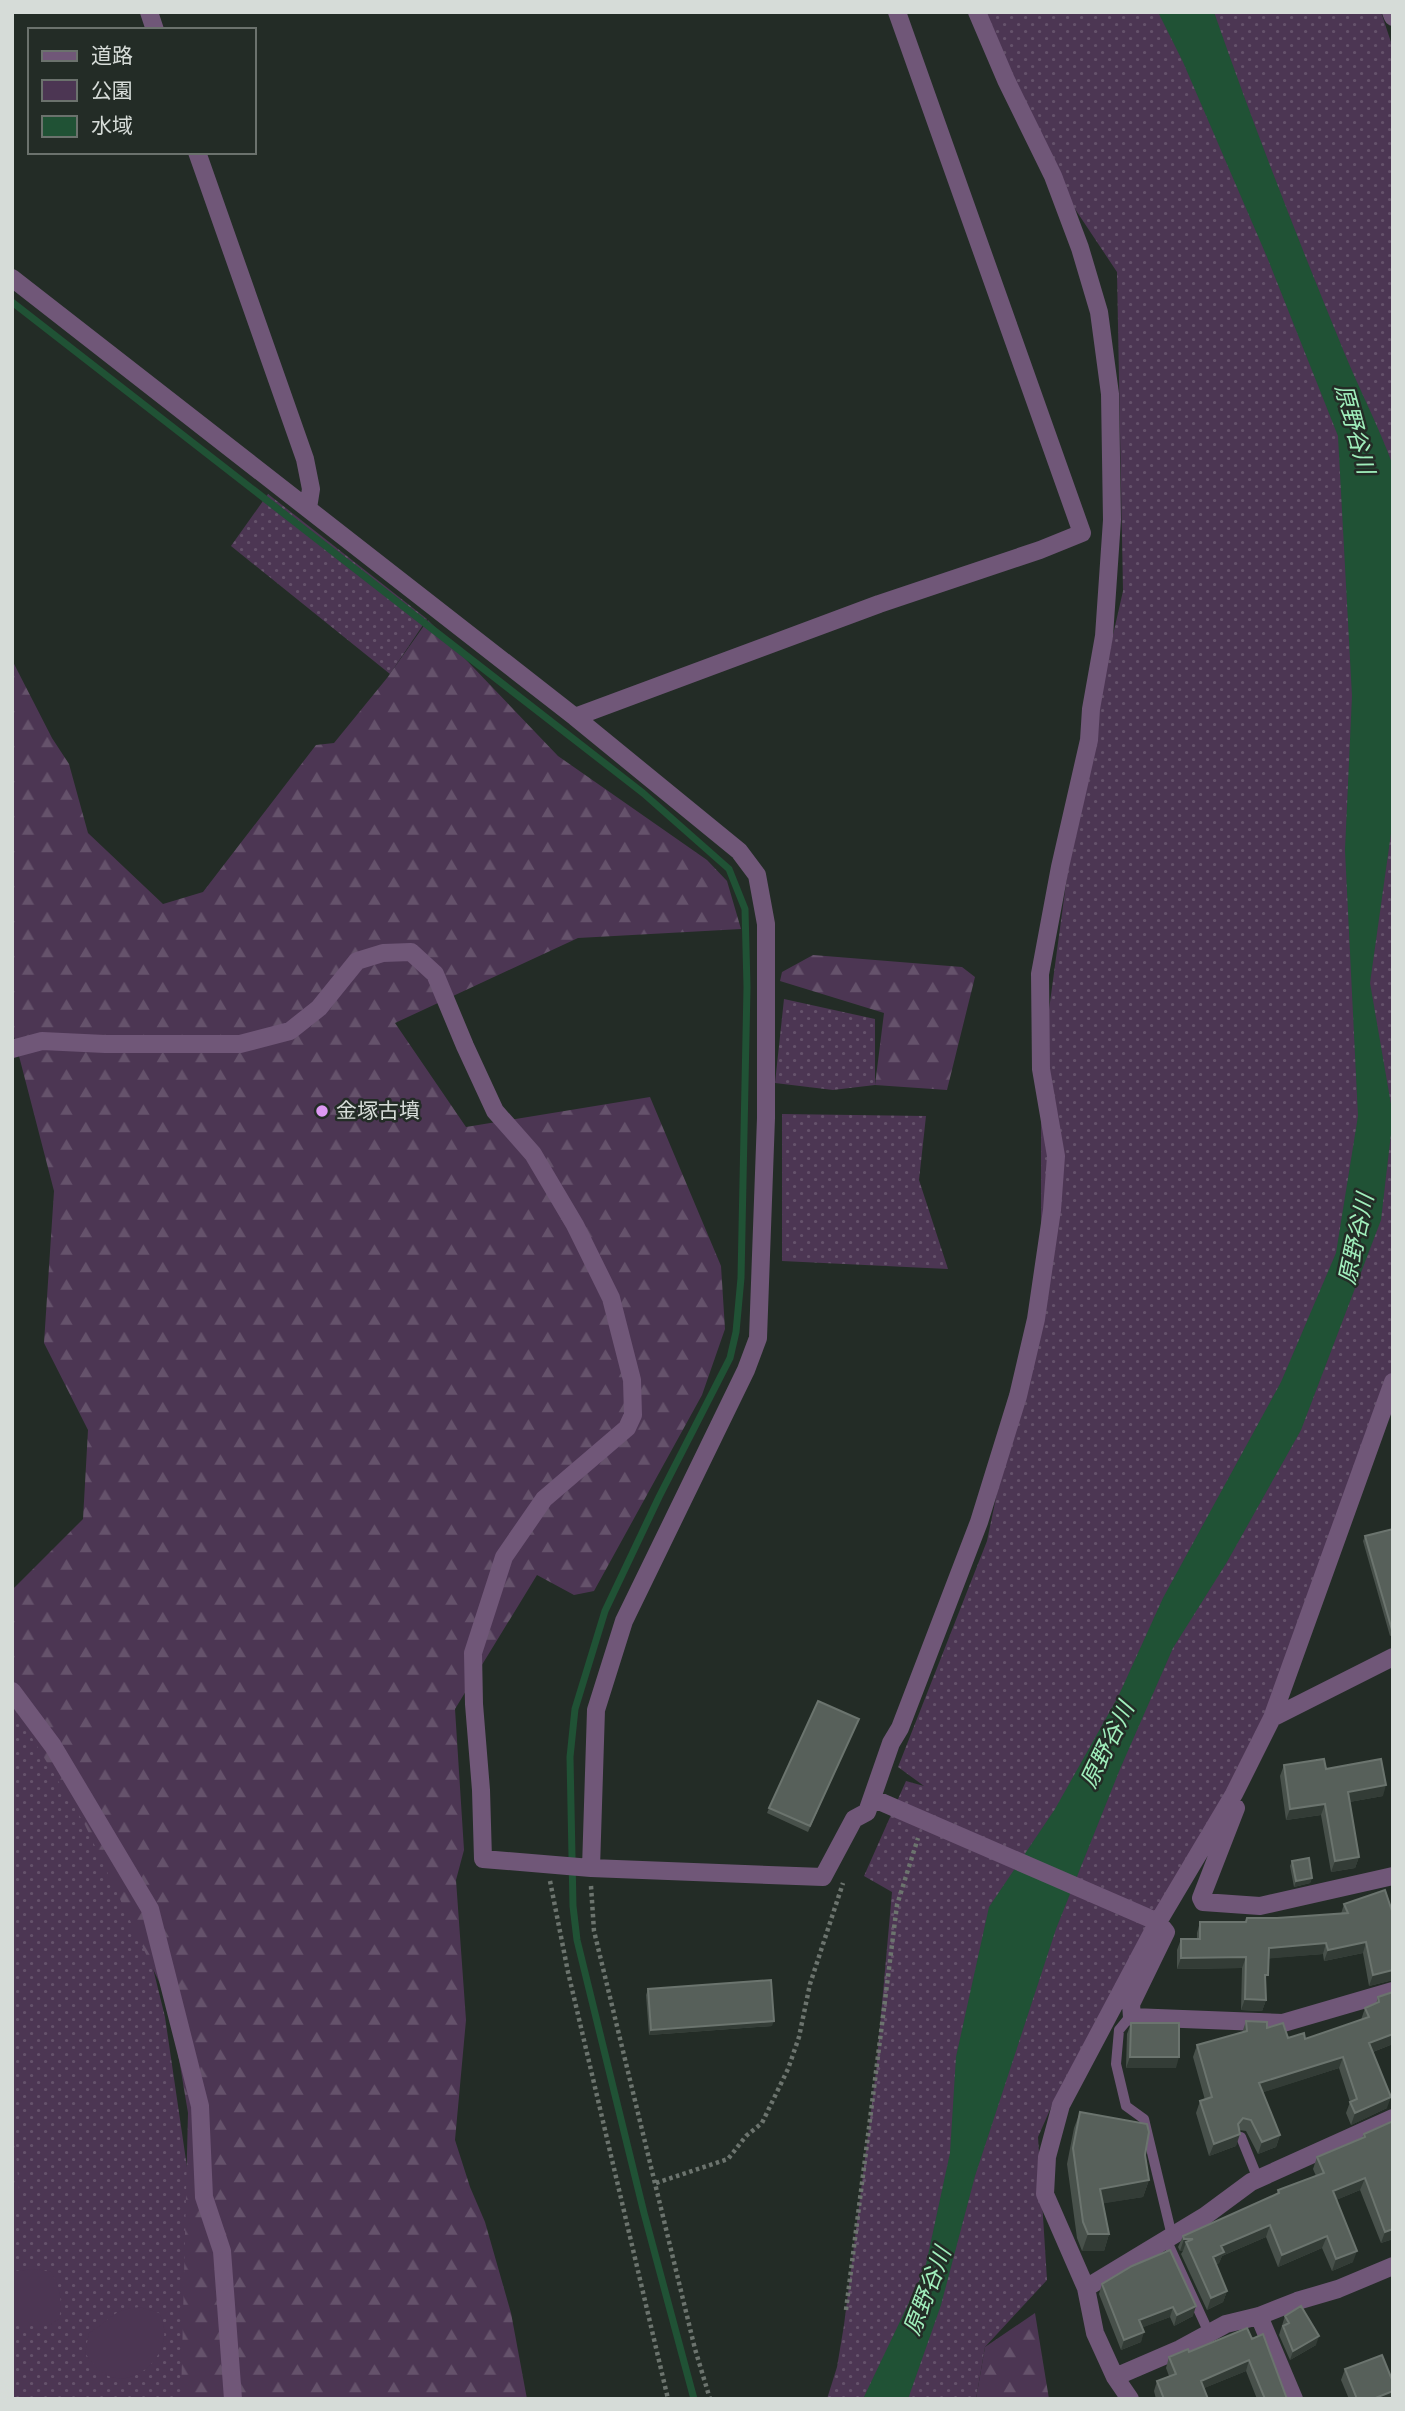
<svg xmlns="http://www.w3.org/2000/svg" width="1405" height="2411" font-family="'Varela Round','Noto Sans JP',sans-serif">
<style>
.grass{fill:url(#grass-dots)}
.forest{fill:url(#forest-firs)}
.green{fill:#4c3653}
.water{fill:#205235}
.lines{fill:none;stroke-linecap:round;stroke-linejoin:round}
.stream{stroke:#205235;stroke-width:7}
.path{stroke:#6c746e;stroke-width:4.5;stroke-dasharray:3.5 3.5;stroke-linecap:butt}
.service{stroke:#705778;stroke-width:10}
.minor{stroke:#705778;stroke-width:18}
.wall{fill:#48514b}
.shaded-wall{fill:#333c36}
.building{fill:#57605a;stroke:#6b746e;stroke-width:2}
.poi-dot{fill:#dd99f3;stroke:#232c26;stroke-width:2.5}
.labels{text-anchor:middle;stroke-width:5;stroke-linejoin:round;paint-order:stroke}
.poi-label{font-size:21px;fill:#d6dcd8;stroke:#232c26;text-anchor:start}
.water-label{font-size:23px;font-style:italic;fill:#a0efbc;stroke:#232c26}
</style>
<defs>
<pattern id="grass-dots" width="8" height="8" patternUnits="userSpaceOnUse" patternTransform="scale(1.75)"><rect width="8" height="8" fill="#4c3653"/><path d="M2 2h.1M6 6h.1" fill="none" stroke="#65526b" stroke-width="1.8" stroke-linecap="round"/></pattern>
<pattern id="forest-firs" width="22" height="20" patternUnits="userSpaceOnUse" patternTransform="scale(1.75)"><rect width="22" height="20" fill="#4c3653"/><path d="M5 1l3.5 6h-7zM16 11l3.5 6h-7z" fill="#65526b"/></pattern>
</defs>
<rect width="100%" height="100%" fill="#232c26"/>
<path class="grass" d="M980,12h401l12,36v1333l-121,337 -219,385 -15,34 9,143 -62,67 -9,52h-149l10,-32 7,-42 32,-254 16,-179 -28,-16 42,-95 18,5 -26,-19 89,-226 54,-260v-212l39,-289 43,-189 -6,-319 -64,-96z
M268,494l159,125 -37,55 -159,-128z
M784,999l91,20v66l-42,5 -58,-7z
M782,1114l144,2 -7,64 29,89 -166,-8z
M12,1633l121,254 32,130 28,191 21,191h-202z"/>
<path class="forest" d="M428,620l130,136 149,104 20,21 14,48 -163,9 -183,85 71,104 184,-30 71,169 4,63 -23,66 -108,196 -20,4 -37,-20 -82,134 9,141 -8,30 10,140 -11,120 15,47 15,35 26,91 16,86h-346l7,-286 -18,-108 -85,-180 -73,-120v-115l71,-71 5,-89 -44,-87 10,-152 -42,-162v-369l40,78 17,26 19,69 75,71 40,-12 113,-147 18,-2 53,-65z
M813,955l149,12 13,10 -28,113 -72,-5 9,-72 -104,-32 2,-9z
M12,2106l8,96 -8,6z
M1035,2313l14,86h-73l9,-52z"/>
<path class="green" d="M36,2269l15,3c9,15 12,30 8,47l-11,7h-36v-51l3,-4z
M140,2307l19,6c21,37 -25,81 -56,60 -7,-5 -13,-13 -18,-20l4,-20c23,-14 22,-23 51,-26z"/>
<path class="water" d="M1158,12h56c40,115 84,228 130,340 16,39 35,75 49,114v353l-23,164 23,133 -12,104 -80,210 -74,132 -54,86 -53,121 -64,160 -81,247 -34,129 -33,94h-45l62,-130 25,-116 6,-96 33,-150 66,-98 63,-112 45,-99 118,-216 55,-129 22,-137 -13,-266 7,-154 -14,-260 -71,-179 -84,-195z"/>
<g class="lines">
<path class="stream" d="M12,302l631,491 86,76 16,40 2,78 -6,291 -5,54 -6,26 -71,139 -54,114 -30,98 -5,48 3,149 4,34 67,273 50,186"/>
<path class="path" d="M550,1881l18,91 100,427
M591,1886l3,45 101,418 15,50
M656,2183l72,-24 18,-23 16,-13 26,-54 11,-32 11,-53 33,-101
M846,2310l51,-405 21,-67"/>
<path class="service" d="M1132,2014l-13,16 -3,34 10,42 18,13 28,117
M1241,2137l17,42
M1166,2239l43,94"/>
<path class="minor" d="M149,12l6,18
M1391,12l2,5
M197,152l108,307 6,30 -3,19
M12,278l563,439 164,134 18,24 9,49v194l-8,220 -12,32 -122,251 -28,89 -5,158
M575,717l304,-113 161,-54 42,-17 -185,-521
M12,1049l30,-8 63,3h135l50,-13 29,-23 38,-47 26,-8 28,-1 24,22 30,72 30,65 38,43 42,71 36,73 21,82 1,35 -6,13 -83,71 -40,58 -31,96 1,51 7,86 2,69 108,9 232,9 31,-58 13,-7 24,-69 9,-15 79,-206 39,-126 18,-77 16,-109 4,-54 -15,-87 -1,-95 20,-107 29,-127 2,-31 13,-73 8,-116 -2,-126 -11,-82 -19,-64 -27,-72 -47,-96 -29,-68
M12,1691l41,55 97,163 50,197 4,91 18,54 11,148
M1272,1718l121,-61
M872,1798l286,124 8,10 -35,72 1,13 151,6 110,-32
M1236,1808l-35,90 2,4 57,4 133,-30
M1086,2288l119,-72 46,-34 142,-64
M1259,2316l35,83
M1115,2377l65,-28 46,-25 33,-8 38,-15 41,-12 55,-23
M1130,2399l-15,-22 -20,-44 -9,-45 -41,-94 2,-37 14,-52 97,-183 76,-128 38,-76 121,-336"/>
</g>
<path class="wall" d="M1393,1529v106l-3,1 -27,-95 2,-5z
M859,1719l-51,113 -41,-19 2,-5z
M1284,1765l42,4 57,27 -34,6 10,55 -4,11 -24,4 -10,-57 -35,5 -6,-44z
M1292,1861l20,17 -2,5 -16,4 -4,-21z
M1344,1904l49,76 -24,6 -6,-33 -39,8 -1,-7 -54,4 -4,26 1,16 -4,11 -21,-1 1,-42 -65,1v-19l4,-11h16v-6l3,-11h45l2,-4h30l64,-4z
M648,1989l124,37 -123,9 -3,-40z
M1393,1992v52l-20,8 14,56 -36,17 -5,-12 4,-11 -11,-34 -76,24 17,43 -4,12 -18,7 -12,-23 -7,-1 -3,16 -27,10 -13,-43 4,-12 5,-1 -12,-43 4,-12 45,-12 4,-12 21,7 21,10 17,1 56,-19 4,-12 11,-4 2,-7z
M1131,2023l45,45h-50l1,-34z
M1080,2112l65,43 4,25 -6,17 -40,6 6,31 -5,17h-22l-5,-13 -10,-74 7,-36z
M1393,2121v118l-12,4 -21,-53 -24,10 17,62 -21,9 -10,-23 -44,19 -12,-30 -44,19 -3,7 -3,2 11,26 -4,11 -16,8 -26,-56 2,-3h-3l-2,-4 5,-11 94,-42 1,-4 38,-14 -3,-7 4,-12 45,-19 2,-4z
M1132,2266l61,50 -19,10 -4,-9 -27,10 -2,15 -20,8 -22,-56 3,-10z
M1285,2316l31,29 -26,15 -11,-25z
M1252,2339l35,60h-30l-11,-28 -42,17 4,11h-52l-2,-8 3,-10 12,-5 -3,-8 3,-11z
M1345,2369l48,13v17h-44l-8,-19z"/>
<path class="shaded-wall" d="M1386,1785l-3,11 -39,7 4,-11z
M1325,1804l-4,11 -35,5 4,-11z
M1359,1857l-4,11 -24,4 4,-11z
M1312,1878l-2,5 -16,4 2,-6z
M1366,1942l-3,11 -39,8 4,-11z
M1326,1943l-3,11 -58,5 4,-11z
M1246,1957l-4,11 -65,1 4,-11z
M1393,1970v10l-24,6 4,-11z
M1245,1999l21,1 -4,11 -21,-1z
M774,2021l-2,5 -123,9 2,-5z
M1393,2034v10l-28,11 4,-12z
M1130,2057h49l-3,11h-50z
M1343,2057l-4,11 -84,27 4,-12z
M1391,2097l-4,11 -36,17 4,-12z
M1240,2134l-4,12 -27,10 5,-12z
M1280,2135l-4,12 -18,7 4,-12z
M1365,2178l-5,12 -31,13 4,-12z
M1149,2180l-6,17 -49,8 6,-16z
M1270,2225l-4,12 -44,19 -3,7 -10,5 4,-11 8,-11z
M1393,2229v10l-12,4 4,-11z
M1088,2234h21l-5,17h-22z
M1327,2236l-5,12 -44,19 4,-12z
M1184,2239h9l-7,3 -3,9h-3z
M1357,2251l-4,11 -21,9 4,-12z
M1227,2291l-4,11 -16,8 4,-12z
M1196,2306l-3,10 -19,10 3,-11z
M1173,2307l-3,10 -34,13 3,-10z
M1144,2332l-3,10 -20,8 3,-10z
M1319,2336l-3,9 -26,15 3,-9z
M1249,2360l-3,11 -49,20 4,-10z
M1393,2391v8h-20z"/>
<path class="building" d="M1393,1529v101h-1l-27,-94z
M818,1701l41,18 -49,107 -41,-18z
M1324,1759l2,10 55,-10 5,26 -38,7 11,65 -24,4 -10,-57 -35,5 -6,-44z
M1309,1858l3,20 -16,3 -4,-20z
M1385,1890l7,21 1,-1v60l-20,5 -7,-33 -38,8 -2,-7 -57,5 -1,27h-3l1,25 -21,-1 1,-42 -65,1v-19h19v-17h46l1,-4h30l71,-5 -4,-9z
M771,1980l3,41 -123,9 -3,-41z
M1393,1992v42l-24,9 22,54 -36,16 -5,-11 7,-3 -14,-42 -84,26 21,52 -18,7 -11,-22 -8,-2 -5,6 2,10 -26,10 -14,-43 12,-4 -15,-52 50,-14 -1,-10 21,1v6l16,-5 5,15 16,-5 1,6 64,-22 -4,-9 14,-6 -1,-5z
M1131,2023h48v34h-49z
M1080,2112l67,12 2,8 -4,23 4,25 -49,9 9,45h-21l-5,-12 -10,-74z
M1393,2121v108l-8,3 -20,-54 -32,13 24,60 -21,8 -9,-23 -45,19 -12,-30 -49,21 3,6 -11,5 14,34 -16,7 -25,-56 7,-3h-9l-1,-3 96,-43 -1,-3 46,-17 -7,-16 48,-20 -1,-3z
M1170,2250l26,56 -19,9 -4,-8 -34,13 5,12 -20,8 -22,-56 30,-18z
M1301,2306l18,30 -26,15 -10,-25 6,-3 -4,-7z
M1247,2328l5,11 11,-5 24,65h-22l-16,-39 -48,21 7,18h-44l-7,-18 19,-7 -7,-17 19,-8 1,3z
M1382,2355l11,27v9l-20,8h-16l-12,-30z"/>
<circle class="poi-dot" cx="322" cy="1111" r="7"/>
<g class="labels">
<g class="poi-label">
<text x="336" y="1118">金塚古墳</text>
</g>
<g class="water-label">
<text transform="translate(1355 429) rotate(75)" y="8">原野谷川</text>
<text transform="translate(1356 1239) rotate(-78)" y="8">原野谷川</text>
<text transform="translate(1107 1745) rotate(-64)" y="8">原野谷川</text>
<text transform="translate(927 2291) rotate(-69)" y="8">原野谷川</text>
</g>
</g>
<rect width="1405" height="2411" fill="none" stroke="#d6dcd8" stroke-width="28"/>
<rect x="28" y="28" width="228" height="126" fill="#232c26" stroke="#6b726d" stroke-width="2"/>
<rect x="42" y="51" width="35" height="10" fill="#705778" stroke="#6b726d" stroke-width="2"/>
<text x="91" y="63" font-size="21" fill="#d6dcd8">道路</text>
<rect x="42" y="80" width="35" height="21" fill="#4c3653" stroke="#6b726d" stroke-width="2"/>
<text x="91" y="98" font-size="21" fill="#d6dcd8">公園</text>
<rect x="42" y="116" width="35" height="21" fill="#205235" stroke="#6b726d" stroke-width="2"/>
<text x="91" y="133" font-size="21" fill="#d6dcd8">水域</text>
</svg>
